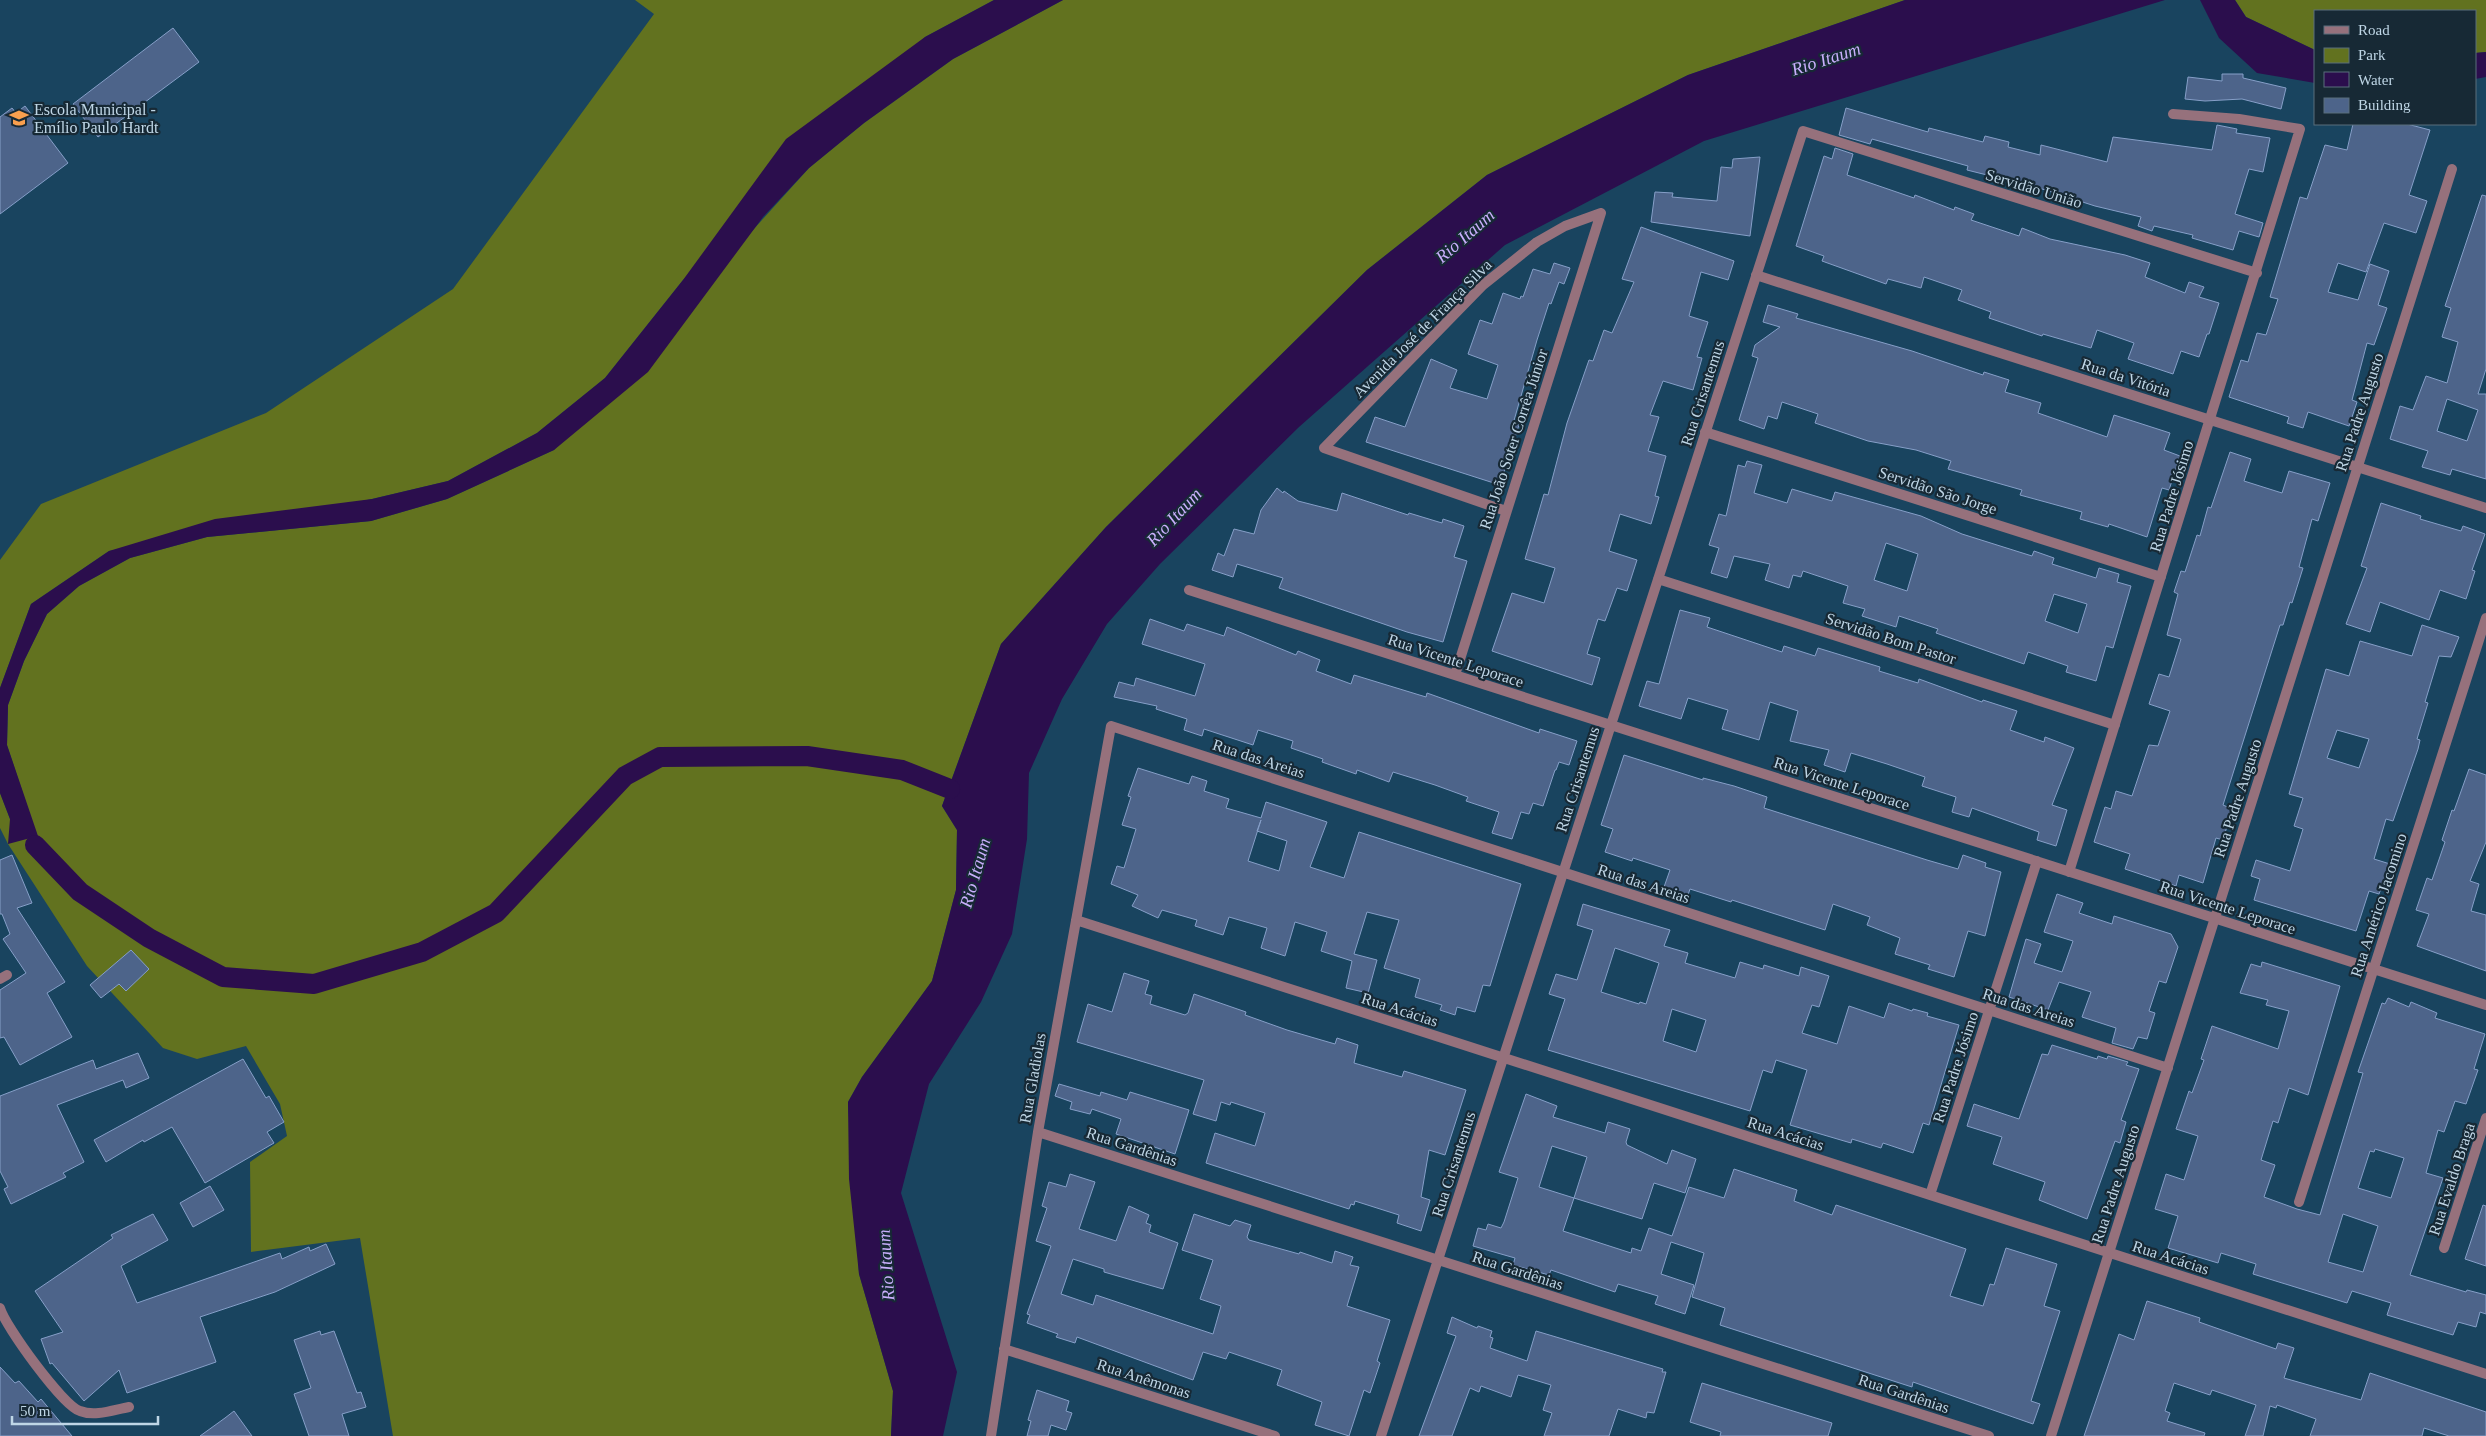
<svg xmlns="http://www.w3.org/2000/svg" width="2486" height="1436" font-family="'Times New Roman',serif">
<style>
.green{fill:#62721f}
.water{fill:#2b0e4d}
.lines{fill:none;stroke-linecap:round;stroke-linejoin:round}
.canal{stroke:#2b0e4d;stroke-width:20}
.building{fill:#4d648a;stroke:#869fc8;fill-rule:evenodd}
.street{stroke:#96717c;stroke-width:10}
.labels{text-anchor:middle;stroke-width:4.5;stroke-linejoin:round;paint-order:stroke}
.poi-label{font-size:16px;fill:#bfd6e6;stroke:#172935;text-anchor:start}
.street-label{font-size:16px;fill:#bfd6e6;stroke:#172935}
.water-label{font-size:18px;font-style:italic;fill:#c9affc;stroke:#172935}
</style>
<rect width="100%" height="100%" fill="#19445f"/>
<path class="green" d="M635,0h359l-69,37 -242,243 -78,98 -68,55 -89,48 -76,18 -263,52 -78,53 -31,84v-128l41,-56 225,-91 187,-124 201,-275z
M1063,0h842l-217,75 -201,100 -120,95 -261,257 -105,117 -59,162 15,24 -1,60 -24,91 -70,96 -14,25 11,172 34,117 -2,45h-498l-33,-198 -109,14 -1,-90 37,-26 -7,-32 -34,-58 -49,13 -34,-11 -76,-82 -79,-122 -8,-16v-35l10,26 27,17 -30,-91 1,-40 16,-44 23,-47 32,-28 51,-28 77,-21 164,-16 76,-22 107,-49 255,-282 55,-45 89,-64z
M2235,0h251v52l-11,1v-42h-160v39l-69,-33z"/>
<path class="water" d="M994,0h69l-110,59 -89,64 -55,45 -46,49 -115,155 -94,78 -107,49 -76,22 -164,16 -77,21 -51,28 -32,28 -23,47 -16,44 -1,40 31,91 -30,8 2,-25 -10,-26v-105l31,-84 78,-53 106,-32 157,-20 76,-18 89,-48 68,-55 78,-98 103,-141 139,-102z
M1905,0h260l-461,141 -199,104 -206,182 -139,137 -53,60 -45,75 -33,74 -2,66 -15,95 -31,68 -52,82 -28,109 56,179 -14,64h-52l2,-45 -34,-117 -10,-95 -1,-77 14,-25 70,-96 24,-91 1,-60 -15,-24 59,-162 105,-117 261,-257 120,-95 201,-100z
M2200,0h35l11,17 69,33v33l-58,-10 -38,-35z
M2486,52v25l-11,2v-26z"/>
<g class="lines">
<path class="canal" d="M35,845l45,47 69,46 74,39 91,7 108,-32 74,-39 129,-137 35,-19 147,-1 95,14 48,19"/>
</g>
<path class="building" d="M173,28l26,34 -101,75 -25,-33z
M2222,74h21v4l43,10 -5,21 -39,-10 -37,2 -20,-2 3,-22 34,4z
M25,106l43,57 -68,51v-97l12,-9 4,5z
M1846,108l82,24 1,-4 54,14 2,-6 24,6 -1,5 32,8 1,-10 66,17 6,-25 99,13 5,-25 20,4 -1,4 34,5 -7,34 -14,-3 -14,45 28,9 -4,14 -20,-6 -6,19 -41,-12 1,-3 -39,-9 -2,5 -14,-5 3,-9 -46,-11 -56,-18 -72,-18 1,-4 -96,-27 -2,5 -31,-9z
M2353,124h54l23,6 -21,65 18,6 -11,32 -32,-10 -18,49 -28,-9 -10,29 30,8 12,-36 19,7 -11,34 9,3 -13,37 -7,-2 -15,57 5,2 -8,24 -41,-14 -5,16 -16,-5 2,-6 -60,-20 12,-37 7,2 9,-29 9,2 12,-36 -8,-2 30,-100 7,2 18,-54 22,5z
M1835,148l18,6 -6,21 67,23 1,-3 39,15 1,-3 19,7 -3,6 48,16 3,-8 28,11 75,16 25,8 -5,14 40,16 4,-11 15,5 -5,10 20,6 -10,31h-2l-8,23 -18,-6 -8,23 -45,-15 6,-16 -37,-13 -6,18 -48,-14 -1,2 -53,-18 2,-6 -33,-12 4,-10 -38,-13 -3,11 -33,-9 -2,5 -64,-23 2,-5 -28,-10 28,-90 8,3z
M1760,157l-10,79 -99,-14 4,-30 18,1 -1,4 45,4 4,-34 11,1 1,-9z
M2482,195l4,1v173l-8,25h8v85l-34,-10 -2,6 -28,-8 6,-16 -38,-12 10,-33 13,4 13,-34 21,7 11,-41 -16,-5 9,-29 -6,-2zM2447,399l31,11 -11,31 -30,-10z
M1641,227l93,34 -6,19 -27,-8 -12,44 19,6 -11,35 5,1 -9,32 -30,-9 -13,34 9,2 -11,34 18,5 -11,40 4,1 -8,27 -31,-10 -11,37 28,9 -10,31 -10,-3 -12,33 -7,-2 -11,35 13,4 -8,27 -100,-34 20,-58 32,10 11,-35 -30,-9 19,-65 4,1 19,-72 22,-63 4,1 11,-31 8,3 22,-51 -12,-3z
M1554,263l16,5 -6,16 -5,-2 -8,22 -2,-1 -12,37 -24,84 6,1 -19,60 -134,-43 9,-25 30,10 26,-68 26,11 -7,18 37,11 11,-34 -30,-11 12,-34 12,4 11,-31 17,6 1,-3 2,1 10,-28 17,5z
M1768,305l30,9 -2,4 116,33 71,24 1,-3 25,8 -4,12 36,11 -3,10 69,24 7,-22 56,18 -6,17 16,6 -11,34 -7,-2 -15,49 -38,-13 -1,3 -28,-8 2,-7 -62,-17 2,-5 -74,-21 3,-8 -35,-11 -48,-9 -53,-18 3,-9 -36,-12 -5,17 -9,-3 -4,13 -25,-9 19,-62 -6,-2 3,-11 25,-18 -17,-5z
M2230,452l21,7 -7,22 38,12 7,-22 41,12 -12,38 -6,-2 -13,48 4,1 -11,35 -2,-1 -7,23h-3l-57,180 9,4 -9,31 -7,-2 -13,45 -24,-8 -3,11 -51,-17 5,-15 -36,-12 11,-35 6,2 5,-18 16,5 17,-51 9,1 12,-35 -21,-7 10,-30 10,3 12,-38 -14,-4 11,-41 -4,-2 7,-21 4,1 12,-37 3,1 8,-29 3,1z
M1747,461l15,4 -8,28 33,10 5,-14 40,12 3,-9 86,24 41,18 70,22 2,-5 20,7 -2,6 44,14 3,-10 20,6 -2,8 14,4 -18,62 -7,-2 -10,35 -30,-9 2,-6 -40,-14 -4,12 -88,-31 2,-4 -39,-13 -3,11 -34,-11 3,-7 -22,-6 5,-17 -45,-15 -2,6 -8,-2 -4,13 -24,-8 5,-16 -36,-8 -7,22 -16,-5 8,-25 -10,-3 10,-31 7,2 12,-51 7,2zM1886,543l32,11 -11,37 -33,-11zM2054,594l33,10 -9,29 -33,-12z
M1277,488l6,5 1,-2 14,10 39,10 5,-18 66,22 1,-2 33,10 1,-4 21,7 -10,31 13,4 -24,81 -36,-10 -128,-44 4,-10 -46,-14 -4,13 -21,-7 6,-17 6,3 10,-27 20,5 7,-24z
M2381,503l40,13 -1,3 41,12 2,-5 22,8 -13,36 3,1 -9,28 -26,-9 -11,30 -49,-18 -10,30 -24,-8 21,-56 -6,-2z
M1680,610l30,8 -3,9 75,25 2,-6 31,10 3,-8 62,19 -1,4 39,12 1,-4 63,23 1,-2 34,11 -7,19 34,12 1,-5 29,11 -22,57 15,5 -11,36 -19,-6 2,-8 -67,-24 -3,9 -17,-5 4,-15 -34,-11 3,-9 -38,-13 -36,-11 -6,19 -21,-7 5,-15 -39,-9 8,-30 -28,-9 -11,38 -37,-11 6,-19 -40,-12 -7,21 -42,-13 8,-25 12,3z
M1150,619l34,12 3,-7 37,12 3,-9 69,28 2,-4 22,9 -4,11 35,13 3,-9 72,22 1,-4 112,40 1,-4 37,12 -8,24 -10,-3 -3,8h-1l-12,36 -10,-3 -4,11 -8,-2 -9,27 -20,-6 7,-21 -33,-11 2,-4 -33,-12 -42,-13 -4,10 -32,-12 -1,4 -34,-12 1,-3 -32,-11 2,-7 -35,-11 -5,15 -49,-16 -2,7 -18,-6 3,-11 -31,-10 1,-3 -43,-9 5,-15 15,4 2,-8 59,18 10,-32 -63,-20z
M2422,625l37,12 -8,20 -12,-1 -14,46 3,1 -11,36 3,1 -2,9 -25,72 -7,-2 -12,40 16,5 -11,30 -10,-3 -13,40 -102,-31 6,-21 -9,-3 5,-16 34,11 13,-42 -9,-3 9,-28 -14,-4 37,-125 23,7 11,-35 52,15zM2337,730l32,9 -10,29 -32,-10z
M1624,755l79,25v-2l31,8 33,11 -3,11 163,52 31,9 5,-14 23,8 -1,4 16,5 -16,64 -17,-5 -14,46 -26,-8 2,-4 -35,-11 5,-16 -33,-13 3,-8 -37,-13 -8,26 -93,-30 -1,2 -41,-13 -2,6 -24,-8 6,-17 -37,-12 -1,3 -27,-9 8,-23 -12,-4z
M1138,768l51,16 3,-8 15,5 -3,10 25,8 -3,9 35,10 5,-16 61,20 -17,45 34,11 15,-46 162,52 -31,102 -7,-1 -8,27 -18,-5 -2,8 -15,-5 2,-5 -27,-8 5,-18 -36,-11 15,-48 -32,-8 -13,42 23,6 -9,33 -22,-5 6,-27 -31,-10 6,-19 -32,-10 -10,34 -24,-8 6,-20 -38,-11 -6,18 -28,-9 2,-6 -35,-10 -4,8 -26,-12 6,-11 -27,-11 6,-18 7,2 12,-39 -14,-4 9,-28 -3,-1zM1261,820l-4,11 30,10 -8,30 -31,-10z
M2469,769l17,6v67l-16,39 9,3 -8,27 15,4v56l-69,-25 12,-32 -13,-4 11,-32 5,2 13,-38 -3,-2 10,-30 2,1z
M12,855l20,48 -15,5 48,74 -18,11 25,44 -52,28 -16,-28 -4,1v-48l26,-17 -23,-34 7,-5 -8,-20h-2v-54z
M2057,894l26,9 -4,10 33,11 2,-8 57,18 7,13 -12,36 -7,-2 -10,30 6,2 -8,26 -9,-2 -5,12 -21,-6 4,-15 -34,-11 9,-25 -32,-10 -11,28 -39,-13 17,-58 15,5 -7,19 28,9 11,-31 -29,-9z
M1583,904l87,26 -6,16 24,7 -3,10 50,15 5,-16 23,7 1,-4 35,11 2,-9 28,9 -10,31 -7,-2 -10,28 35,11 12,-38 35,12 5,-15 23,8 1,-2 15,4 -1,3 32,9 -30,100 -6,-2 -10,30 -30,-10 -2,5 -29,-9 -1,4 -61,-18 17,-55 -31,-10 -4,13 -9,-3 -13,41 -202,-61 17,-51 -16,-5 7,-20 21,6 16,-50 -16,-5zM1615,948l44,15 -13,41 -6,-2 -1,2 -38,-12zM1672,1009l34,11 -10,32 -33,-11z
M131,950l18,19 -23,22 -7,-7 -18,14 -11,-13z
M2262,962l78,24 -32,109 -19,-7 -11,35 -5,-2 -12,39 14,5 -11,32 33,12 23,6 43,-142 -5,-1 24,-69 3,1 3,-6 21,9 2,-5 26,11 -2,5 50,16 -11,35 4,1 -12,34 -11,-3 -11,31 -6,-2 -12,43 17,5 -33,97 56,17 1,-2 19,5v19l-6,-2 -4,15 -18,-5 -5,13 -66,-20 4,-12 -39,-12 -5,12 -94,-29 3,-10 -35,-11 -3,10 -50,-15 10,-32 -23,-7 11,-35 18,6 14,-44 -22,-7 13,-38 3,2 12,-33 -3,-1 11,-33 66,23 11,-38 -23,-6 2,-5 -28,-7 11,-29 10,3zM2375,1149l29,9 -13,40 -33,-10 12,-37 4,1zM2343,1214l35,12 -15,46 -35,-10z
M1124,973l25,8 -4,13 7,2 -2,8 35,11 3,-2 6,-19 52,18 -1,3 42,15 48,14 2,-6 21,7 -4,18 48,14 2,-6 62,19 -21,65 -16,-5 -8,47 9,3 -9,31 -24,-8 2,-8 -44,-14 -1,4 -3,-1 -2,5 -143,-46 9,-30 40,13 10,-33 -34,-11 -1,3 -9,-3 -5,19 -23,-7 11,-34 -127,-38 11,-38 24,8z
M2052,1045l45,14 1,-3 9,3 1,-3 20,6 -2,3 13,4 -18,51 5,2 -6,21 -5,-2 -28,78 -48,-19 6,-18 -52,-18 9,-27 -35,-11 7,-22 45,15 23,-65 6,1z
M138,1053l11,25 -23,10 -3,-8 -66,25 27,57 -21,11 3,4 -55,27 -7,-15 4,-2 -8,-16v-75l93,-36 3,9z
M243,1059l23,39 3,-2 15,26 -17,10 7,11 -69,40 -33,-56 -28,15 -1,-2 -37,22 -12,-22z
M1059,1084l41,12 1,-4 26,8 3,-8 59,18 -14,44 -59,-20 5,-15 -29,-10 -2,5 -20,-5 2,-7 -17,-6z
M1526,1094l31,12 -4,11 52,16 3,-11 22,7 -4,13 1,3 40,19 5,-14 24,9 -11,34 -31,-10 -12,36 -68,-21 13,-41 -35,-11 -13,41 35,11 -11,33 68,22 1,-5 9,3 8,-23 23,8 17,-49 35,11 10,-29 63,21 -3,11 38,14 4,-10 130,44 -16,47 33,10 7,-22 4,1 12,-37 51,16 -13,42 16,5 -29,90 9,3 -7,20 -120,-42 -1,5 -192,-62 5,-17 -33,-11 12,-44 -33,-11 -10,32 33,11 -9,29 -30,-10 3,-8 -40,-12 -3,8 -64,-22 -2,5 -36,-10 2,-7 -42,-12 5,-18 8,2 2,-6 13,4 3,-6 14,-44 -19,-6z
M1070,1174l25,8 -16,47 37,12 13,-35 20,9 -3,8 5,2 -2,7 29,11 -15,46 -59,-17v-3l-31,-10 -12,35 32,11 3,-10 117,39 8,-28 -21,-7 13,-39 -31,-10 12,-36 36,12 5,-6 16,5 -4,12 2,3 50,14 1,-2 32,11 3,-12 18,6 -3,8 9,2 -12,39 43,14 -13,41 3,2 -10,30 -6,-3 -15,46 -34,-11 7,-23 -45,-17 5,-15 -53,-18 -3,7 -23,-7 -10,28 -116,-43 -2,6 -19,-6 2,-3 -31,-11 3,-8 -3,-1 24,-68 -15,-5 11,-33 -5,-2 7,-24 17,5z
M210,1186l14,24 -31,17 -13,-24z
M2483,1205l3,1v60l-21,-7z
M153,1214l15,26 -47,26 16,37 143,-50 2,6 27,-12 1,4 16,-7 9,20 -60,28 -75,25 16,45 -89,31 -8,-23 -35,31 -32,-38 -2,1 -9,-25 22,-7 -28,-41 78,-53 -2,-3z
M2147,1301l53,17 -1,4 77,27 2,-6 16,5 -10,30 77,22 9,-27 116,39v24h-37l-25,-8 -2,8h-112l6,-17 -39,-14 -1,3 -6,-2 -7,30h-18l11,-31 -44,-15 -2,5 -36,-12 -9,28 5,2 -3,8 38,12 -1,3h-120l35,-102 15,6z
M1452,1317l25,11 1,-2 14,5 -2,6 3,1 -3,10 37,13 9,-30 127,38 -1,3h4l-12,41 -7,-1 -1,6 -28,-9 -9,27h-65l8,-23 -9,-3 8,-25 -33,-10 -7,22 -30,-11 -2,6 -9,-4 -18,48h-33l37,-100 -9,-3z
M320,1331l1,4 13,-4 23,62 4,-1 5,15 -24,7 7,22h-40l-15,-42 17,-6 -17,-48z
M0,1367l15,16 4,-2 19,21 3,-3 31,37h-72z
M1702,1383l130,40 -4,13h-108l1,-4 -31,-10z
M1037,1390l32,11 -3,10 6,2 -6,17 -15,-5 -3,11h-21l4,-15 -3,-1z
M234,1411l18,25h-52l25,-18z"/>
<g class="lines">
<path class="street" d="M1756,275l730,233
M1705,432l456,145
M1506,511l-182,-63 159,-163 54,-43 28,-16 36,-13
M1658,579l457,146
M1189,590l1297,415
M1455,675l146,-462
M2069,872l231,-743 -61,-10 -66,-5
M1076,920l1410,454
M0,979l7,-4
M1038,1132l951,304
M1930,1195l107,-334
M2299,1202l187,-584
M2444,1248l42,-130
M0,1308c5,18 63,98 80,103 15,6 33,-1 49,-4
M1004,1349l271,87
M991,1436l47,-304 73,-406 1057,342
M1381,1436l422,-1305 454,142
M2051,1436l401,-1267"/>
</g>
<defs>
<g id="school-bare" transform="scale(1.5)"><path d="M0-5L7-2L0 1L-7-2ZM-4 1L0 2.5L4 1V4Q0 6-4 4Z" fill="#fa9f4e" stroke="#172935" stroke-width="2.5" paint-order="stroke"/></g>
</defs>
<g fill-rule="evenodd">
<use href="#school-bare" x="19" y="118"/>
</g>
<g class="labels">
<g class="poi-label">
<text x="34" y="115">Escola Municipal -<tspan x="34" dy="18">Emílio Paulo Hardt</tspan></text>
</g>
<g class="street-label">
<text transform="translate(2034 188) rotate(17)" y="6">Servidão União</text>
<text transform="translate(1422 328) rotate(-45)" y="6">Avenida José de França Silva</text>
<text transform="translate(2126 377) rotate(18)" y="6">Rua da Vitória</text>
<text transform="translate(1702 393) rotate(-72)" y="6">Rua Crisantemus</text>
<text transform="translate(2359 412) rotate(-72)" y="6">Rua Padre Augusto</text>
<text transform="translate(1513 439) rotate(-72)" y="6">Rua João Soter Corrêa Júnior</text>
<text transform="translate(1938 490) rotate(18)" y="6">Servidão São Jorge</text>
<text transform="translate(2171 496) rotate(-73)" y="6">Rua Padre Jósimo</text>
<text transform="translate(1891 638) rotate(18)" y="6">Servidão Bom Pastor</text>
<text transform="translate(1456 660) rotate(18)" y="6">Rua Vicente Leporace</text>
<text transform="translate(1259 758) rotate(18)" y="6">Rua das Areias</text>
<text transform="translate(1577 779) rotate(-72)" y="6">Rua Crisantemus</text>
<text transform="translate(1842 783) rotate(18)" y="6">Rua Vicente Leporace</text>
<text transform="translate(2237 798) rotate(-72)" y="6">Rua Padre Augusto</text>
<text transform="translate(1644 883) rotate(18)" y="6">Rua das Areias</text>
<text transform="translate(2378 905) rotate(-72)" y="6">Rua Américo Jacomino</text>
<text transform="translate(2228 907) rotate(18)" y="6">Rua Vicente Leporace</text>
<text transform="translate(2029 1007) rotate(18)" y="6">Rua das Areias</text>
<text transform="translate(1400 1009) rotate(18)" y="6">Rua Acácias</text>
<text transform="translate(1955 1067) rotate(-72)" y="6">Rua Padre Jósimo</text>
<text transform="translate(1032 1078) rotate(-80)" y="6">Rua Gladiolas</text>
<text transform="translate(1786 1133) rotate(18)" y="6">Rua Acácias</text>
<text transform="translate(1132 1146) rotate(18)" y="6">Rua Gardênias</text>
<text transform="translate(1453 1164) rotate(-72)" y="6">Rua Crisantemus</text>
<text transform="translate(2451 1179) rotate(-72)" y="6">Rua Evaldo Braga</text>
<text transform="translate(2115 1184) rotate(-72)" y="6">Rua Padre Augusto</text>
<text transform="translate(2171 1257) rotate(18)" y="6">Rua Acácias</text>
<text transform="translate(1518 1270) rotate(18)" y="6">Rua Gardênias</text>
<text transform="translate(1144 1378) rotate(18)" y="6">Rua Anêmonas</text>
<text transform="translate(1904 1393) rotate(18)" y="6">Rua Gardênias</text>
</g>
<g class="water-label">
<text transform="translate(1826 59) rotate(-18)" y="6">Rio Itaum</text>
<text transform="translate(1465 236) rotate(-41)" y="6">Rio Itaum</text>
<text transform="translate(1174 517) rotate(-47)" y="6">Rio Itaum</text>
<text transform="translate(975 873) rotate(-74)" y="6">Rio Itaum</text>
<text transform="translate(886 1265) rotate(-94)" y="6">Rio Itaum</text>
</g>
</g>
<rect x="2314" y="10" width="162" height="115" fill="#172935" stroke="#5a6e7c"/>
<rect x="2324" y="26" width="25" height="8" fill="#96717c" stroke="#5a6e7c"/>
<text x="2358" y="35" font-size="15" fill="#bfd6e6">Road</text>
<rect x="2324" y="48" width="25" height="15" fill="#62721f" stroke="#5a6e7c"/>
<text x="2358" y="60" font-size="15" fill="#bfd6e6">Park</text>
<rect x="2324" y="72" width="25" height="15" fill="#2b0e4d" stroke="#5a6e7c"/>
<text x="2358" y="85" font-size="15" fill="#bfd6e6">Water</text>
<rect x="2324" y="98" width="25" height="15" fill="#4d648a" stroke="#5a6e7c"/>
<text x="2358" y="110" font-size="15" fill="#bfd6e6">Building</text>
<path d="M12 1416v8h146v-8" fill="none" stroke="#bfd6e6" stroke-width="2.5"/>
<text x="20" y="1416" font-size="15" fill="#bfd6e6" stroke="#172935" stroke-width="4" paint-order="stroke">50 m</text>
</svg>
